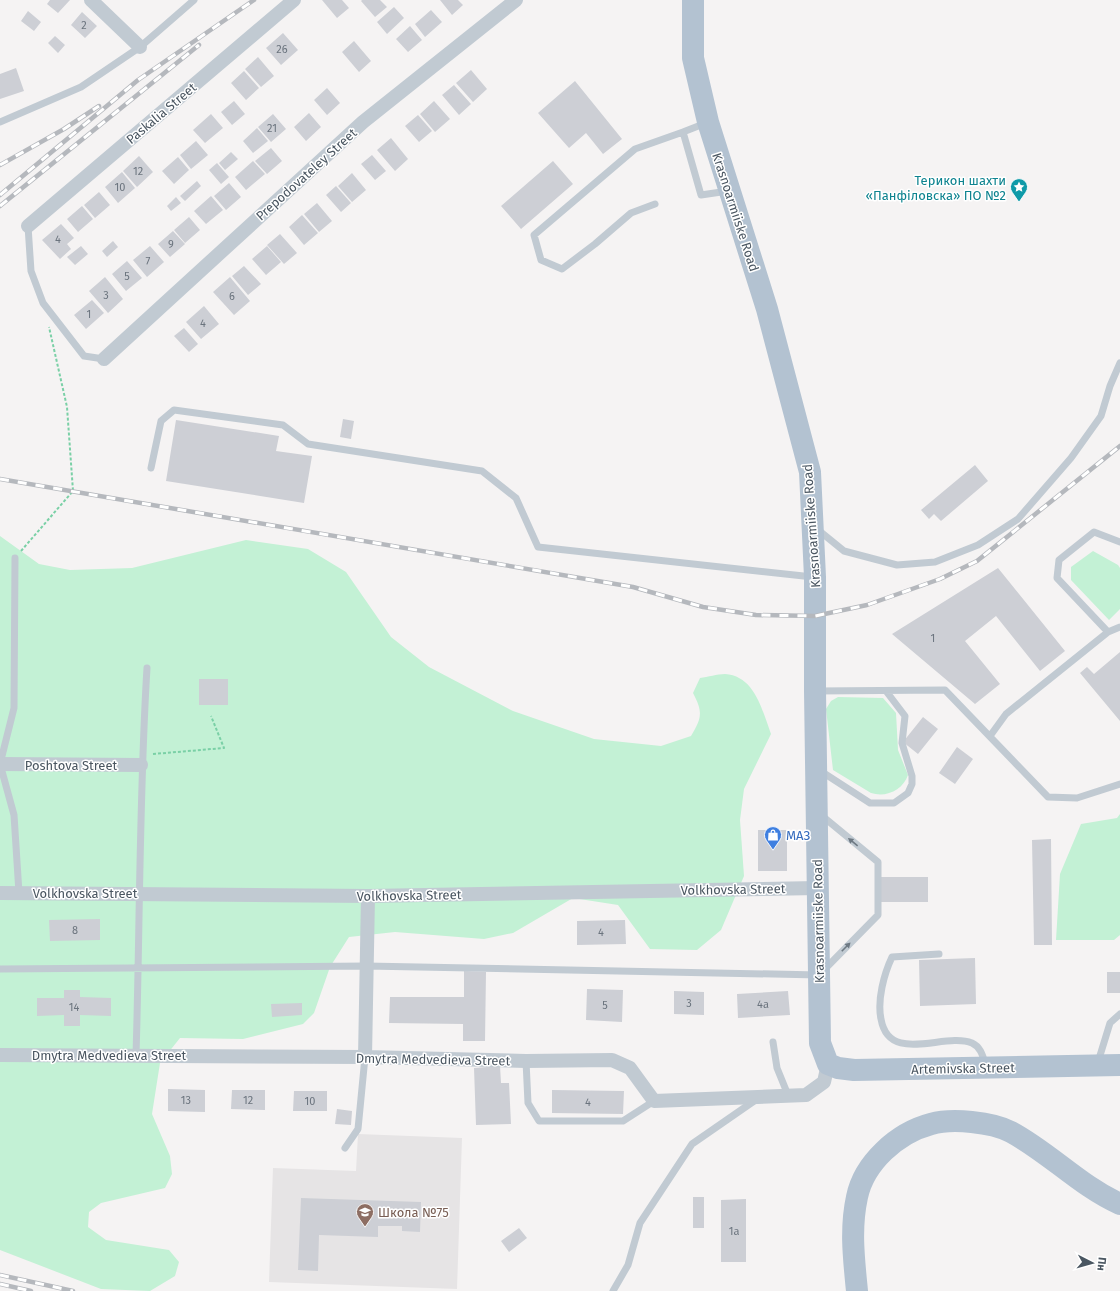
<svg xmlns="http://www.w3.org/2000/svg" width="1120" height="1291" font-family="'Fira Sans',sans-serif">
<style>
.education{fill:#e6e4e5}
.green{fill:#c3f1d5}
.building{fill:#cdcfd5}
.lines{fill:none;stroke-linecap:round;stroke-linejoin:round}
.path{stroke:#7ad0a6;stroke-width:2;stroke-dasharray:3 2;stroke-linecap:butt}
.service{stroke:#c1cad2;stroke-width:7}
.minor{stroke:#c1cad2;stroke-width:14}
.primary{stroke:#b3c2d1;stroke-width:22}
.rail-casing{stroke:#b5b8bd;stroke-width:4.5}
.rail{stroke:#fff;stroke-width:3;stroke-dasharray:9;stroke-linecap:butt}
.oneway{fill:#6e7983}
.labels{text-anchor:middle;stroke-width:3;stroke-linejoin:round;paint-order:stroke}
.number-label{font-size:11px;fill:#6b747e}
.street-label{font-size:13px;fill:#4a5661;stroke:#fff}
.culture-label{font-size:13px;fill:#0d838f;stroke:#fff;text-anchor:end}
.shop-label{font-size:13px;fill:#366cbe;stroke:#fff;text-anchor:start}
.education-label{font-size:13px;fill:#785e54;stroke:#fff;text-anchor:start}
</style>
<rect width="100%" height="100%" fill="#f5f3f3"/>
<path class="education" d="M358,1134l104,4 -5,151 -188,-7 4,-114 83,3z"/>
<path class="green" d="M0,536l39,28 31,6 62,-2 114,-28 62,9 38,23 45,65 38,30 84,44 81,28 67,7 30,-10c11,-18 12,-24 2,-43l7,-15c8,-1 17,-4 25,-4 30,2 37,36 46,60l-27,55 -4,31 4,56 -23,54 -24,20 -47,-1 -32,-44 -45,-7 -60,35 -29,6 -89,-7 -46,5 -19,30 -16,46 -11,11 -60,15 -63,-1 -20,25 -8,51 18,42 2,18 -7,14 -64,15 -12,9 -1,15 18,13 63,10 10,12 -4,14 -25,15 -49,-2 -101,-39z
M1093,551l25,14 2,3v41l-11,11 -38,-40v-13z
M838,697l45,1 13,15 2,37 10,25c-5,15 -22,23 -37,18l-38,-23 -7,-61 5,-8z
M1120,814v121l-6,5h-58l4,-66 21,-50 36,-6z"/>
<path class="building" d="M50,0h20l-12,13 -11,-9z
M322,0h20l7,8 -12,10z
M362,0h18l7,7 -12,10 -14,-16z
M440,0h18l5,5 -11,10z
M394,7l10,11 -17,16 -10,-12z
M431,10l11,12 -17,15 -10,-13z
M28,11l13,11 -7,9 -13,-10z
M82,12l15,14 -12,12 -14,-13z
M410,26l12,14 -14,12 -12,-13z
M283,33l15,17 -17,15 -15,-17z
M55,36l10,9 -7,8 -10,-10z
M354,41l17,20 -12,11 -17,-20z
M258,57l16,19 -13,11 -16,-18z
M16,68l8,23 -24,8v-25z
M471,70l16,19 -14,13 -17,-19z
M244,71l15,17 -13,12 -15,-17z
M575,81l47,58 -19,15 -17,-21 -17,15 -31,-35z
M454,85l17,19 -12,11 -17,-20z
M327,88l13,15 -13,12 -13,-15z
M234,101l11,13 -13,11 -11,-13z
M434,101l16,18 -15,13 -15,-18z
M309,113l12,14 -15,14 -12,-14z
M211,114l12,14 -18,15 -12,-13z
M273,114l13,15 -15,13 -13,-15z
M418,115l14,16 -13,11 -14,-16z
M257,128l11,13 -15,12 -10,-12z
M391,138l17,21 -13,12 -18,-21z
M196,141l12,14 -17,14 -11,-14z
M271,148l11,13 -15,13 -12,-13z
M231,152l7,7 -13,11 -6,-7z
M372,155l14,16 -11,9 -14,-16z
M139,156l14,16 -16,15 -14,-16z
M178,157l11,13 -15,14 -12,-13z
M253,161l12,13 -19,16 -11,-13z
M553,161l20,23 -52,45 -20,-23z
M217,163l12,14 -8,7 -12,-14z
M122,172l13,16 -17,15 -13,-16z
M352,173l14,17 -14,12 -14,-16z
M197,181l4,5 -16,15 -5,-5z
M229,183l12,14 -15,13 -12,-14z
M336,186l15,17 -10,9 -15,-17z
M99,192l11,13 -15,13 -11,-13z
M211,196l12,14 -17,14 -12,-13z
M176,197l5,6 -10,8 -4,-5z
M317,203l15,18 -13,11 -15,-18z
M82,206l11,13 -15,13 -11,-13z
M302,215l16,18 -14,12 -15,-18z
M189,217l11,13 -15,13 -11,-13z
M61,224l13,14 -7,6 4,5 -11,10 -18,-19z
M173,231l12,13 -15,13 -12,-13z
M280,234l17,19 -13,11 -17,-19z
M113,241l5,6 -11,10 -5,-6z
M81,246l7,8 -13,11 -8,-8z
M150,246l14,16 -17,15 -14,-17z
M267,246l14,16 -15,13 -14,-16z
M127,261l15,17 -16,13 -14,-17z
M244,266l17,18 -13,11 -16,-19z
M105,277l18,22 -15,14 -19,-22z
M230,277l20,24 -16,14 -21,-23z
M92,300l12,13 -18,16 -12,-14z
M204,306l15,18 -18,15 -15,-17z
M184,328l14,16 -9,8 -15,-16z
M343,419l11,2 -3,18 -11,-2z
M176,420l103,16 -3,15 36,5 -8,47 -138,-22z
M975,465l13,16 -47,40 -7,-7 -5,5 -8,-9z
M998,568l67,83 -25,20 -44,-55 -31,25 35,43 -25,20 -83,-70z
M1120,652v69l-40,-48 7,-6 7,7z
M199,679h29v26h-29z
M923,717l15,12 -20,25 -15,-12z
M957,747l16,12 -18,25 -16,-11z
M758,830h29v41h-29z
M1051,839l1,106h-18l-2,-105z
M880,877h48v25h-48z
M100,919v21l-50,1 -1,-21z
M625,920l1,24 -49,1v-24z
M975,958l1,46 -56,2 -1,-46z
M464,971l22,1 -1,69h-22v-17l-74,-1 1,-26h74z
M1107,972h13v21h-13z
M587,989l36,1 -1,32 -36,-2z
M64,990h16v7l31,1v18l-31,-1v11h-16v-11l-27,1v-18h27z
M674,991l30,1v23l-30,-1z
M788,991l2,24 -52,3 -1,-24z
M302,1003v12l-30,2 -1,-13z
M500,1066l1,17h8l2,41 -35,1 -2,-57z
M168,1089l37,1v22l-37,-1z
M232,1090h33v20l-34,-1z
M552,1090l72,1 -1,23 -71,-1z
M294,1091h33v20h-34z
M337,1109l15,2 -1,14 -16,-1z
M693,1197h11v31h-11z
M301,1198l120,4 -1,30 -18,-1v-5h-24v11l-59,-2 -1,36 -20,-1z
M746,1199v63h-25v-62z
M519,1228l8,10 -18,14 -8,-11z"/>
<g class="lines">
<path class="path" d="M21,551l52,-60 -6,-84 -18,-80
M153,754l71,-6 -13,-32"/>
<path class="service" d="M0,122l81,-35 59,-40 54,-47
M706,123l-23,9 18,63 27,-4
M655,204l-24,9 -36,31 -33,25 -21,-9 -7,-25 101,-86 48,-17
M28,226l3,45 12,32 41,53 20,3
M151,468l10,-47 13,-11 109,15 25,19 174,27 34,27 22,49 275,30
M817,529l27,22 53,14 38,-3 43,-17 40,-26 53,-61 30,-42 9,-30 10,-23
M15,558l-1,150 -14,56 14,51 5,78
M1108,632l-51,-54 2,-18 35,-28 26,10
M817,691l128,-1 103,107 29,1 43,-14
M990,736l16,-22 102,-82 12,-5
M819,770l51,33h24l14,-10 4,-9v-8l-10,-33 3,-27 -19,-25
M939,954l-47,3c-8,17 -15,43 -11,62 8,46 63,13 91,24 9,4 11,14 14,23
M0,969l366,-3 453,9 59,-60v-53l-57,-47
M773,1042l4,26 11,27
M136,1055c4,-129 3,-258 11,-387
M526,1061l2,42 11,18h84l31,-20
M1098,1062l12,-39 10,-9
M345,1148l13,-19 7,-72
M613,1291l15,-26 12,-42 52,-79 65,-45"/>
<path class="minor" d="M91,0l49,47
M28,226l266,-226
M104,359l259,-237 153,-122
M0,764l141,1
M0,893l368,3 450,-8
M0,1055l365,2 161,4 86,-1 18,8 24,33 152,-6 18,-13 4,-18
M365,1057l3,-161"/>
<path class="primary" d="M693,0v58l15,64 59,187 43,163 5,105v114l5,352 8,21 10,4 16,2 266,-5
M857,1291c-3,-31 -7,-62 0,-94 7,-34 40,-64 74,-73 21,-6 61,-2 80,8 39,21 69,54 109,72"/>
<g class="rail-casing">
<path id="rail" d="M0,165l64,-36 35,-23
M0,195l138,-115 116,-80
M0,206l199,-161
M0,479l633,108 70,20 53,8 59,1 52,-11 73,-26 37,-18 143,-115
M0,1275l73,16
M0,1284l31,7"/>
</g>
<use href="#rail" class="rail"/>
</g>
<defs><path id="oneway-solid" d="M-6-.8H1V-3.2L6.5 0L1 3.2V.8H-6Z"/></defs>
<g class="oneway">
<use href="#oneway-solid" transform="translate(853 842) rotate(-141)"/>
<use href="#oneway-solid" transform="translate(846 947) rotate(-45)"/>
</g>
<defs>
<g id="sight-pin" transform="scale(0.9)"><path d="M0 17L-7.5 6A9.5 9.5 0 1 1 7.5 6Z" fill="#0f9aa8" stroke="#fff"/><path d="M0-6L1.8-2.2L6-1.7L2.9 1.2L3.7 5.4L0 3.3L-3.7 5.4L-2.9 1.2L-6-1.7L-1.8-2.2Z" fill="#fff"/></g>
<g id="shop-pin" transform="scale(0.9)"><path d="M0 17L-7.5 6A9.5 9.5 0 1 1 7.5 6Z" fill="#3f7fe0" stroke="#fff"/><path d="M-5-2.5h2.3a2.7 3.5 0 0 1 5.4 0H5L5.5 6h-11ZM-1.5-2.5h3a1.5 2.3 0 0 0-3 0Z" fill="#fff"/></g>
<g id="school-pin" transform="scale(0.9)"><path d="M0 17L-7.5 6A9.5 9.5 0 1 1 7.5 6Z" fill="#8d6e63" stroke="#fff"/><path d="M0-5L7-2L0 1L-7-2ZM-4 1L0 2.5L4 1V4Q0 6-4 4Z" fill="#fff"/></g>
</defs>
<g fill-rule="evenodd">
<use href="#sight-pin" x="1019" y="187"/>
<use href="#shop-pin" x="773" y="835"/>
<use href="#school-pin" x="365" y="1212"/>
</g>
<g class="labels">
<g class="number-label">
<text x="84" y="29">2</text>
<text x="282" y="53">26</text>
<text x="272" y="132">21</text>
<text x="138" y="175">12</text>
<text x="120" y="191">10</text>
<text x="58" y="243">4</text>
<text x="171" y="248">9</text>
<text x="148" y="265">7</text>
<text x="127" y="280">5</text>
<text x="106" y="299">3</text>
<text x="232" y="300">6</text>
<text x="89" y="318">1</text>
<text x="203" y="327">4</text>
<text x="933" y="642">1</text>
<text x="75" y="934">8</text>
<text x="601" y="936">4</text>
<text x="689" y="1007">3</text>
<text x="763" y="1008">4а</text>
<text x="605" y="1009">5</text>
<text x="74" y="1011">14</text>
<text x="186" y="1104">13</text>
<text x="248" y="1104">12</text>
<text x="310" y="1105">10</text>
<text x="588" y="1106">4</text>
<text x="734" y="1235">1а</text>
</g>
<g class="street-label">
<text transform="translate(161 113) rotate(-40)" y="5">Paskalia Street</text>
<text transform="translate(306 174) rotate(-42)" y="5">Prepodovateley Street</text>
<text transform="translate(736 212) rotate(72)" y="5">Krasnoarmiiske Road</text>
<text transform="translate(811 526) rotate(-94)" y="5">Krasnoarmiiske Road</text>
<text x="71" y="770">Poshtova Street</text>
<text transform="translate(733 889) rotate(-1)" y="5">Volkhovska Street</text>
<text x="85" y="898">Volkhovska Street</text>
<text transform="translate(409 895) rotate(-1)" y="5">Volkhovska Street</text>
<text transform="translate(818 921) rotate(-91)" y="5">Krasnoarmiiske Road</text>
<text x="109" y="1060">Dmytra Medvedieva Street</text>
<text transform="translate(433 1059) rotate(1)" y="5">Dmytra Medvedieva Street</text>
<text transform="translate(963 1068) rotate(-1)" y="5">Artemivska Street</text>
</g>
<g class="culture-label">
<text x="1006" y="185">Терикон шахти<tspan x="1006" dy="15">«Панфiловска» ПО №2</tspan></text>
</g>
<g class="shop-label">
<text x="786" y="840">МАЗ</text>
</g>
<g class="education-label">
<text x="378" y="1217">Школа №75</text>
</g>
</g>
<g transform="translate(1092 1263) rotate(96)" stroke="#ffffff" stroke-width="3" paint-order="stroke">
<path d="M0-3L7 15L0 10L-7 15Z" fill="#4a5661"/>
<text y="-6" font-size="11" font-weight="bold" text-anchor="middle" fill="#4a5661">Пн</text>
</g>
</svg>
